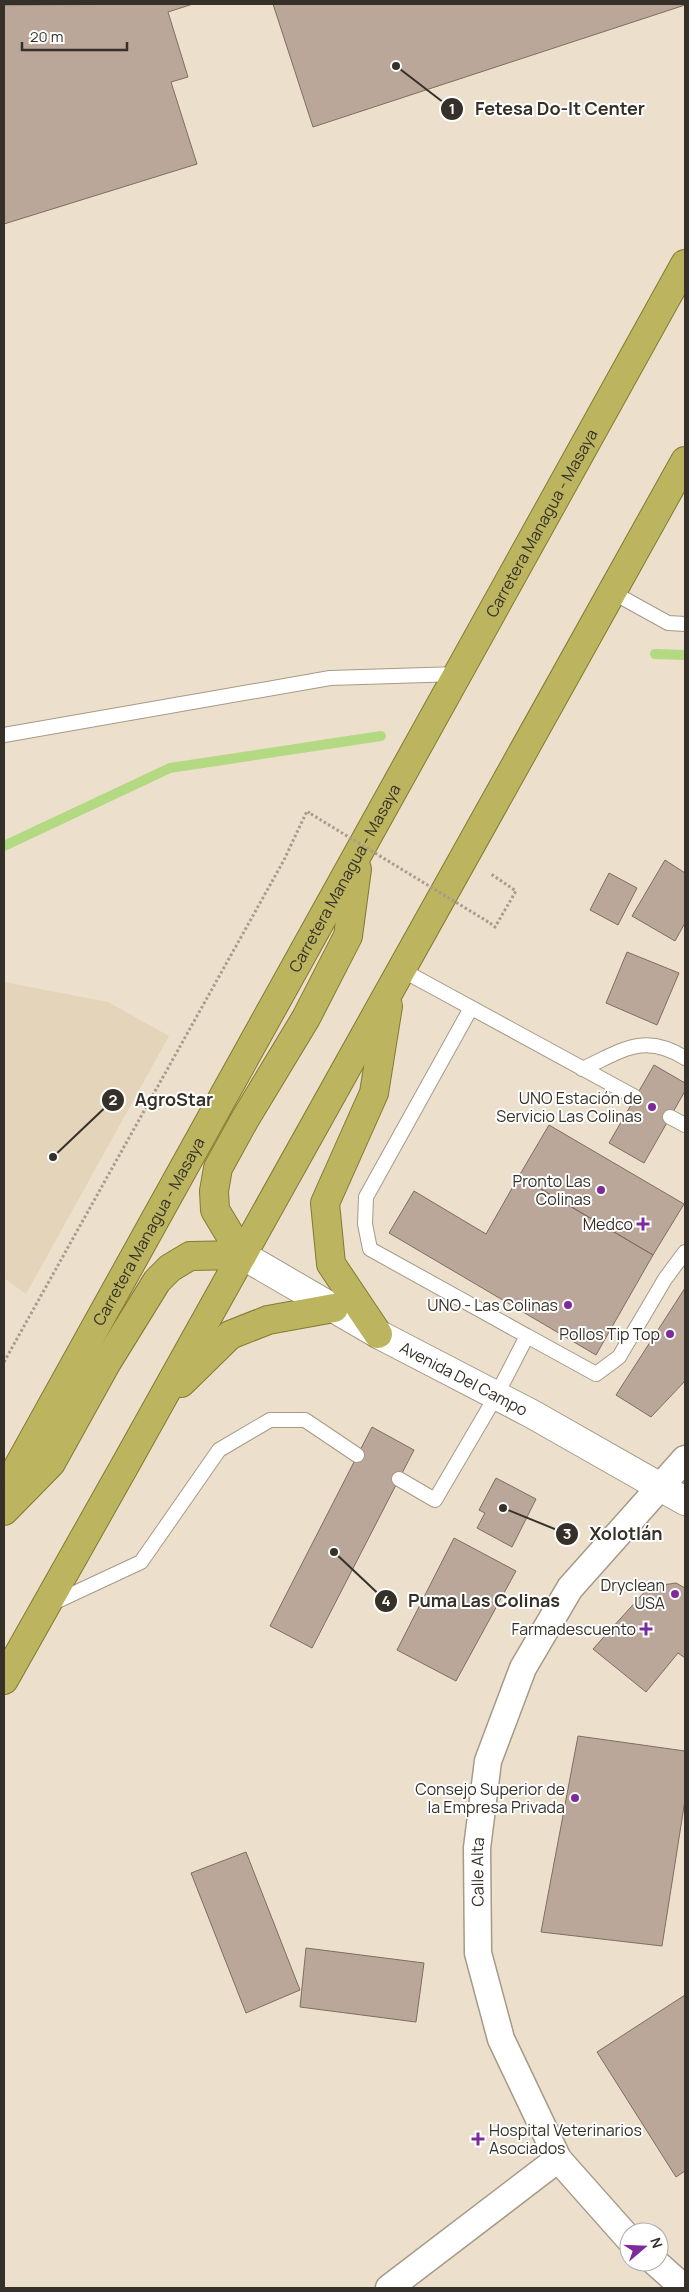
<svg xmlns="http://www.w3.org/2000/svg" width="689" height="2292" font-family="Manrope,sans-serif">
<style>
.built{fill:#e4d4b9}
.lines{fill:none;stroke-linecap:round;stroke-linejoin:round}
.stream{stroke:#b3d982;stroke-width:10}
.building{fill:#bba79a;stroke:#7f6d61}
.service-casing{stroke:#a69a87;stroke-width:16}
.minor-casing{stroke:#a69a87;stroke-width:29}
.tertiary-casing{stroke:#a69a87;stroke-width:30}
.trunk-casing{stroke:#827a31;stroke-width:30}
.path{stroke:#a59c8d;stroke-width:3;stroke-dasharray:2.5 2.5;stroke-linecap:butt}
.service{stroke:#fff;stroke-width:14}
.minor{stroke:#fff;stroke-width:26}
.tertiary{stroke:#fff;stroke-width:28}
.trunk{stroke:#bcb45e;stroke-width:28}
.path-bridge{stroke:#a59c8d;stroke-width:3;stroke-dasharray:2.5 2.5;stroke-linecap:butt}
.poi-dot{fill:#7d2b9b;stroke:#fff;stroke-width:2}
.labels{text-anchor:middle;stroke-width:4;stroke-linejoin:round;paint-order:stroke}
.street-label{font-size:16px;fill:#353129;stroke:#fff}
.poi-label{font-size:16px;fill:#353129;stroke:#fff;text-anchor:end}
.leader{fill:none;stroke:#353129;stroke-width:2}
.callout-dot{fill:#353129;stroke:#fff;stroke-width:2}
.mark-label{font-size:15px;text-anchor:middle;font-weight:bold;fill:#fff}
.callout-label{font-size:18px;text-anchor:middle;font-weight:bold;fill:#353129;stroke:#fff;stroke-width:4;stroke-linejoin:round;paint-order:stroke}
</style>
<rect width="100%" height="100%" fill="#ece0cc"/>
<path class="built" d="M4,982l104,20 61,34 -143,258 -22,-16z"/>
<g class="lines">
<path class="stream" d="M655,654l30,1
M4,846l166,-78 211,-32"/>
</g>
<path class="building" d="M193,4l-25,8 20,65 -17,5 26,82 -193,60v-219z
M273,4h412v1l-372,122z
M665,860l20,13v50l-10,18 -43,-25z
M609,873l28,15 -19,37 -28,-15z
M627,952l52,21 -22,52 -51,-22z
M654,1065l31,18v8l-41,72 -35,-20z
M549,1125l135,79 -31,51 -134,-79z
M519,1176l134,79 -57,100 -207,-122 25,-42 72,43z
M685,1288v93l-34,36 -35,-22z
M372,1427l42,23 -102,198 -42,-22z
M496,1478l40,21 -24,48 -35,-19 8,-15 -6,-3z
M454,1538l62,33 -60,110 -59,-31z
M676,1583l9,5v70l-7,-5 -32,39 -53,-43 56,-62z
M578,1736l107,15v49l-23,146 -121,-14z
M246,1852l54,138 -54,23 -55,-140z
M306,1948l118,15 -8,59 -116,-15z
M685,1995v176l-9,6 -79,-125z"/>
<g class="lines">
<g class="service-casing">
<path id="service" d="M612,592l56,31 17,1
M4,735l326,-57 128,-4
M402,970l233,127
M471,1008l-105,189 -1,27 5,25 157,87
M582,1069c40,-18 61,-37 103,-11
M670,1117l15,8
M399,1479l36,21 61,-104 31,-60 69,38 23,-17 46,-78 20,-27
M51,1604l90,-42 78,-112 51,-30h35l52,35"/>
</g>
<g class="minor-casing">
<g id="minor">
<path id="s1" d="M629,2239l-71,-80 -57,-120 -23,-86 -1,-105 11,-87 35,-93 47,-80 115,-129"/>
<path d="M655,2262l29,26"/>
<path d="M389,2288l169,-129"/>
</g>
</g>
<g class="tertiary-casing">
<g id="tertiary">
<path id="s2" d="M242,1255l136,79 154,80 153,87"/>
</g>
</g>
<g class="trunk-casing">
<g id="trunk">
<path d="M242,1255l-27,-45 -1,-19 4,-23 27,-49 61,-101 42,-82 9,-67"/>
<path d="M378,1334l-47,-70 -6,-61 49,-110 14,-87"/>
<path d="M181,1383l49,-48 38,-15 66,-12"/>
<path id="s3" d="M4,1492l681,-1228"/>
<path d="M4,1511l47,-48 56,-101 50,-81 13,-13 20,-12 52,-1"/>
<path d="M4,1680c229,-405 454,-812 681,-1219"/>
</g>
</g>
<path class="path" d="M490,923l5,4 21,-36 -25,-17
M4,1362l280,-502 23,-49 4,3"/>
<use href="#service" class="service"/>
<use href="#minor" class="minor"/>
<use href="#tertiary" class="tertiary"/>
<use href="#trunk" class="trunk"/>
<path class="path-bridge" d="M311,814l179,109"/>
</g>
<g class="poi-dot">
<circle cx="652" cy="1107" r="5"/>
<circle cx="601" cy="1190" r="5"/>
<path d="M640.5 1216.5h5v5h5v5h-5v5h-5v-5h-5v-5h5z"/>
<circle cx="568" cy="1305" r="5"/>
<circle cx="670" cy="1334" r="5"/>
<circle cx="675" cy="1594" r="5"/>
<path d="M643.5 1621.5h5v5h5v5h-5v5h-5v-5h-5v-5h5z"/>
<circle cx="575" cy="1798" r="5"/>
<path d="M475.5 2131.5h5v5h5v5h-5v5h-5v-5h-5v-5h5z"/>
</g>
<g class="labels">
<g class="street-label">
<text dy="6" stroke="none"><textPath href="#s3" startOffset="1108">Carretera Managua - Masaya</textPath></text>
<text dy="6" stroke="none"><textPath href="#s3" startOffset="702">Carretera Managua - Masaya</textPath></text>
<text dy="6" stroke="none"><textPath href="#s3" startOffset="298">Carretera Managua - Masaya</textPath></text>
<text dy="6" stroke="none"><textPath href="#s2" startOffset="254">Avenida Del Campo</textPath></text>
<text dy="6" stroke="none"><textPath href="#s1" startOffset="410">Calle Alta</textPath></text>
</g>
<g class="poi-label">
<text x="642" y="1104">UNO Estación de<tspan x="642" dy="18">Servicio Las Colinas</tspan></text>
<text x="591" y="1187">Pronto Las<tspan x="591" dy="18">Colinas</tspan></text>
<text x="633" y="1230">Medco</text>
<text x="558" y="1311">UNO - Las Colinas</text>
<text x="660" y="1340">Pollos Tip Top</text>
<text x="665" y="1591">Dryclean<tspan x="665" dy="18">USA</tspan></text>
<text x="636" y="1635">Farmadescuento</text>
<text x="565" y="1795">Consejo Superior de<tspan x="565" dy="18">la Empresa Privada</tspan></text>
<text x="489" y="2136" text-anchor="start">Hospital Veterinarios<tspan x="489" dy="18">Asociados</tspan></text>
</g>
</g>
<path class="leader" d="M396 66L452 109M53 1157L113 1100M503 1508L567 1534M334 1552L386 1601"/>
<g class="callout-dot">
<circle cx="396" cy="66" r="5"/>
<circle cx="53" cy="1157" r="5"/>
<circle cx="503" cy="1508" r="5"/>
<circle cx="334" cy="1552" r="5"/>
<circle cx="452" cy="109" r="12"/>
<circle cx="113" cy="1100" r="12"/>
<circle cx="567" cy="1534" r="12"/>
<circle cx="386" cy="1601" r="12"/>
</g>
<g class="mark-label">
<text x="452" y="114">1</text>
<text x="113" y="1105">2</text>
<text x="567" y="1539">3</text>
<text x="386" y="1606">4</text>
</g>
<g class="callout-label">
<text x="560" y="115">Fetesa Do-It Center</text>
<text x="174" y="1106">AgroStar</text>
<text x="626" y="1540">Xolotlán</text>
<text x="484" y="1607">Puma Las Colinas</text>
</g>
<rect width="689" height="2292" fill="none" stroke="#353129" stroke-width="10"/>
<g transform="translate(644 2247) rotate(71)"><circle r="24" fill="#ffffff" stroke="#aeada9"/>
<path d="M0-4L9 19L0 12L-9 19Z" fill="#7d2b9b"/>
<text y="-8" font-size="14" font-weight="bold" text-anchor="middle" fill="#353129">N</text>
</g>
<path d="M22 42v8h105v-8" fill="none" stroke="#353129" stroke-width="2.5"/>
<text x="30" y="42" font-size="15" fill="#353129" stroke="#ffffff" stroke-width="4" paint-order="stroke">20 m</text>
</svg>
